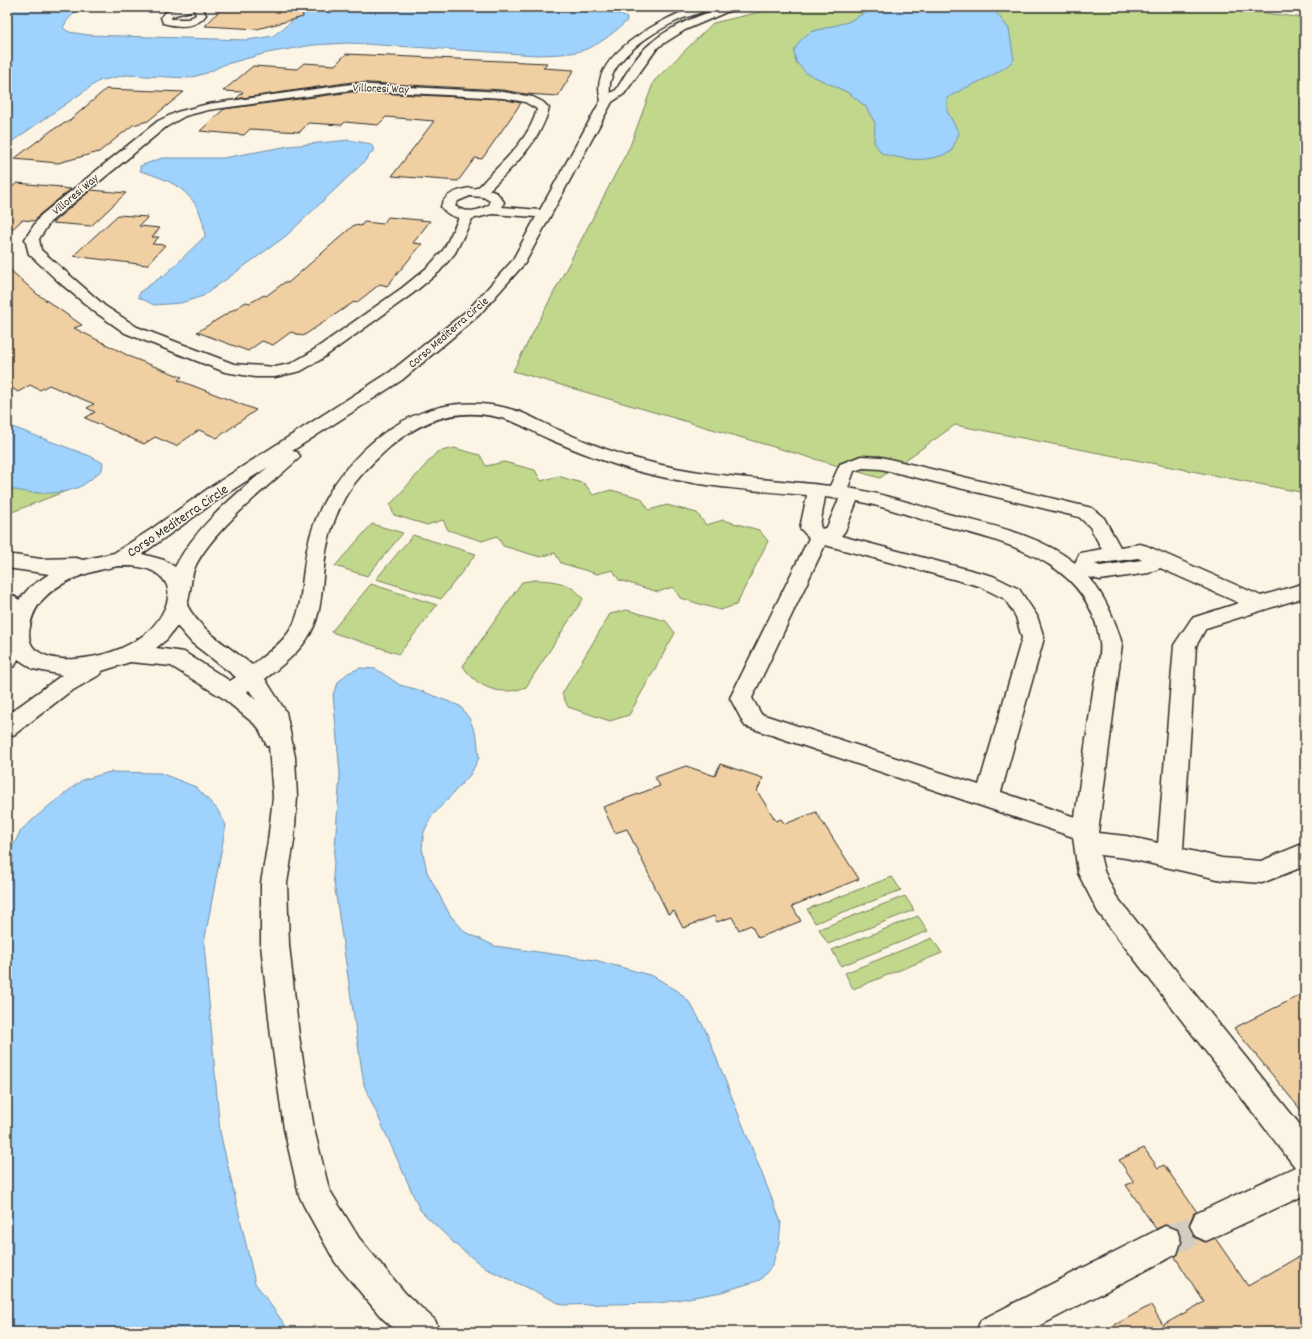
<svg xmlns="http://www.w3.org/2000/svg" width="1312" height="1339" font-family="Dekko,sans-serif">
<style>
.green{fill:#c1d78c;stroke:#76815c}
.water{fill:#9fd2fc;stroke:#718fa8}
.building{fill:#f0cfa2;stroke:#2b2b2b}
.lines{fill:none;stroke-linecap:round;stroke-linejoin:round}
.minor-tunnel{stroke:#d2cdc0;stroke-width:30;stroke-dasharray:30 15;stroke-linecap:butt}
.minor-casing{stroke:#2b2b2b;stroke-width:3}
.minor{fill:#fcf5e5;fill-rule:evenodd}
.labels{text-anchor:middle;stroke-width:3;stroke-linejoin:round;paint-order:stroke}
.far-street-label{font-size:12px;fill:#2b2b2b;stroke:#fcf5e5}
.street-label{font-size:14px;fill:#2b2b2b;stroke:#fcf5e5}
</style>
<rect width="100%" height="100%" fill="#fcf5e5"/>
<filter id="ink" filterUnits="userSpaceOnUse"><feTurbulence type="fractalNoise" baseFrequency=".025" numOctaves="2"/><feDisplacementMap in="SourceGraphic" scale="8" xChannelSelector="R" yChannelSelector="G"/><feConvolveMatrix kernelMatrix="1 2 1 2 8 2 1 2 1" color-interpolation-filters="sRGB"/></filter>
<g filter="url(#ink)">
<path class="green" d="M781,7h436l88,11v475l-350,-68 -75,53 -367,-107 117,-225 24,-65 59,-58z
M454,448l26,7 6,11 18,-4 31,8 6,11 17,-5 27,8 8,11 18,-5 30,8 8,12 18,-5 30,8 9,12 17,-5 36,10 9,11 -32,64 -16,5 -40,-12 -7,-11 -15,5 -39,-12 -6,-10 -16,4 -36,-11 -6,-10 -15,4 -37,-11 -6,-10 -15,5 -34,-11 -5,-10 -16,5 -33,-10 -4,-10 47,-53z
M7,453l59,38 -59,23z
M372,524l31,9 -36,43 -32,-10z
M413,535l63,19 -35,45 -65,-20z
M535,580c18,0 38,3 48,19l-57,88c-25,10 -49,1 -63,-21l59,-84z
M371,584l66,21 -38,49 -68,-22z
M627,610l39,11 9,12 -46,82 -19,6 -42,-14 -6,-13 48,-80z
M892,877l9,13 -86,33 -8,-14z
M905,896l9,14 -86,34 -9,-15z
M918,916l10,15 -87,35 -9,-16z
M932,938l10,15 -89,36 -8,-16z"/>
<path class="water" d="M7,7h77c-9,4 -17,12 -21,21l6,4 20,3 158,5 26,-4 26,-20 2,-9h281l38,7 7,4 -1,4c-35,30 -43,32 -89,33l-188,-12 -36,2 -46,8 -44,12 -16,8 -18,5 -63,-3 -27,6 -92,64z
M875,7h117l17,22 5,31c-19,18 -45,24 -67,38v13l12,22 -8,19c-26,11 -43,8 -69,2l-8,-12 1,-19 -10,-17 -16,-13 -43,-20 -10,-11 -2,-11 5,-9 11,-10 38,-10z
M349,140l22,4 3,6 -11,13 -77,73 -83,60 -22,7 -27,2 -16,-8 3,-6 26,-18 38,-37c-3,-40 -29,-55 -65,-65v-5l22,-8h61l66,-12z
M7,425l83,31 13,7 -1,7c-7,5 -15,14 -23,17 -20,9 -51,7 -72,1z
M360,668l16,1 24,16 19,5 41,16 9,12 8,19 2,21 -9,17 -39,42 -7,15 -2,16 5,24 23,43 15,17 30,14 100,14 58,16 25,15 12,12 15,26 76,193 -2,21 -7,23 -12,14 -38,12 -62,11 -97,2 -78,-37 -29,-23 -36,-35 -56,-125 -31,-209 7,-102 -7,-80 6,-13 9,-8z
M110,772l50,1 36,14 21,22 9,16 -22,118 16,189 35,151 35,49h-276l-7,-5v-469l14,-28 29,-25 32,-25z"/>
<path class="building" d="M223,7l79,3 1,7 -46,12 -52,-3z
M346,54l201,9 -4,5 31,2 -16,26 -32,-2 -23,-4 -151,-8 -116,17 7,-7 -20,-1 30,-25 44,3 7,-6 31,2z
M106,89l78,3 -36,29 -15,4 -34,27 -41,11 -44,-4 38,-29 17,-9z
M352,92l151,7 18,4 -39,56 -7,-1 -17,23 -66,-5 42,-55 -48,-4 -8,8 -33,-3 -3,3 -34,-2 -8,9 -50,-3 -6,6 -44,-4 24,-22z
M17,183l44,4 -1,1 11,1 -32,26 -4,6 -13,-1 -15,14v-43z
M91,190l35,3 -35,33 -39,-3z
M118,215l30,2 -9,9 21,2 -8,9h7l-7,7 13,1 -18,20 -74,-9z
M388,217l42,4 -17,22 9,1 -35,42 -7,-2 -24,19 -2,-1 -51,34 -12,-4 -18,13 -11,-4 -14,10 -51,-19 49,-30 4,1 14,-8 2,1 19,-14 3,1 66,-58 7,1 3,-4 19,2z
M7,267l30,27 45,31 -8,3 59,30 49,19 -4,3 78,30 -39,28 -18,-8 -23,16 -21,-9 -11,7 -59,-26 10,-6 -8,-4 7,-4 -45,-19 -9,5 -10,-5 -12,7 -11,-7z
M720,764l43,14 -6,13 19,30 5,-2 4,5 31,-12 43,67 -67,27 9,15 -43,17 -7,-13 -12,5 -7,-13 -15,5 -3,-6 -31,12 -9,-17 -6,3 -41,-85 -12,4 -12,-26 57,-21 -5,-9 31,-11 29,10z
M1305,993v122l-71,-87z
M1144,1148l14,20 6,-3 33,47 -3,1 -5,11 5,13 11,5 10,-4 33,48 57,-33v79h-203l49,-27 12,20 41,-23 -29,-45 3,-3 4,-12 -4,-12 -13,-5 -9,4 -30,-44 8,-3 -15,-22z"/>
<g class="lines">
<path class="minor-tunnel" d="M1165,1242l41,-17"/>
<g class="minor-casing">
<path id="minor" d="M182,7h20l4,8c-10,14 -28,12 -43,8l-2,-6 5,-5zM194,10l2,5 -8,4h-17l1,-3z
M695,7h14c-6,6 -20,9 -28,12 -25,11 -76,41 -71,74l6,-3c10,-16 20,-35 35,-47 19,-17 62,-36 87,-36l-53,23 -27,17 -34,47 -12,8 -87,161 -46,52 -77,65 -110,71 5,1 3,4 -3,4c-29,26 -86,72 -102,107 -5,12 -4,26 -8,38 14,27 42,41 65,60 14,-11 31,-22 40,-38 10,-18 9,-39 12,-58 3,-30 13,-59 30,-84 43,-61 107,-98 183,-74 15,5 29,14 44,20 27,12 56,23 84,30 61,16 124,18 185,25l10,-22 21,-8 20,1 211,51 12,10 16,29 20,-3 7,2 114,50 44,-13v14l-99,31 -10,18 -13,203 39,9 39,3 44,-18v23l-43,17 -40,-3 -96,-22 -26,-3 4,16 12,25 189,235v64l-99,46 -11,-5 -5,-11 5,-11 100,-47 -197,-255 -20,-39 -5,-36 -328,-111 -15,-28 79,-160 -9,-10 7,-33c-58,-5 -117,-9 -174,-25 -28,-8 -56,-19 -84,-31 -12,-5 -23,-12 -35,-17 -46,-17 -86,-7 -123,24 -17,15 -36,33 -47,53 -11,21 -18,45 -20,68 -3,26 -2,50 -17,72 -11,16 -27,28 -42,40l21,33 9,45 2,40 -3,44 -7,42 2,62 10,91 15,93 15,60 30,49 47,56 29,26 5,12h-42l-16,-14 -47,-56 -31,-56 -5,-11 -15,-66 -13,-93 -10,-91v-62l7,-42 5,-44 -4,-51h-2l-9,-19 -35,-29 -52,-32 -41,-4 -28,9 -1,3 -33,19 -53,41 -8,3v-22l55,-40 -29,-6 -15,-10 -3,7 -8,2v-35l4,-16 -4,-3v-20l7,2 5,4 11,-13 19,-13 -42,-6v-14l34,5 35,-1 7,2 31,-7 36,-23 59,-42 181,-116 79,-63 43,-48 24,-44 -44,-3 -20,5 -17,34 -16,19 -27,22 -92,66 -19,11 -26,6h-20l-30,-5 -100,-39 -30,-21 -35,-29 -31,-29 -4,-15 15,-23 118,-95 19,-9 31,-8 144,-20 151,8 30,5 10,5 6,6c-8,33 -36,59 -60,82l8,3 7,9 -2,5 38,3 61,-110c-15,-44 62,-82 94,-93zM352,90l151,8 22,4 12,7c-7,28 -30,49 -50,69 -3,3 -7,9 -11,10 -2,1 -4,0 -6,0 -12,2 -26,6 -29,19 5,7 11,9 18,11l-15,31 -15,17 -27,22 -94,66 -18,10 -15,3 -41,-3 -97,-37 -32,-21 -64,-56 -2,-11 11,-17 116,-95 19,-11 23,-6zM470,196l13,1 7,4v3c-10,7 -25,10 -35,2l3,-5zM268,467c-34,29 -72,59 -93,100l-11,-7 -22,-6 81,-58zM863,468l18,1 198,48 11,10 12,22 -22,4 -5,10c-37,-29 -82,-37 -127,-49 -33,-9 -66,-21 -100,-26l6,-17zM825,497l14,2 -12,28 -5,2 -2,-3zM857,501c29,6 56,16 84,24 66,18 149,36 159,118 2,13 -5,34 -7,48 -6,42 -12,84 -18,126l-74,-25 43,-154 -7,-22 -18,-27 -26,-13 -152,-40 4,-5zM825,545l154,41 26,13 11,18 6,21 -43,147 -218,-71 -9,-16zM1138,558l4,2 -42,6 -5,-2zM119,566c15,0 32,0 43,12 17,17 -4,46 -18,57 -20,15 -44,22 -68,24 -13,1 -30,0 -41,-10 -6,-5 -7,-15 -5,-22 6,-41 54,-55 89,-61zM1160,568l79,35 -47,15 -18,27 -16,198 -32,-7 -28,-3 24,-189c-7,-25 -17,-47 -33,-67l11,3 49,-7zM177,626l15,17 44,34 -6,4 -46,-29 -28,-4 11,-9zM249,690l7,10 -9,-8z
M1295,7h10v4l-8,-2z
M1165,1226l12,4 4,12 -4,12 -149,78h-52l5,-12z"/>
</g>
<use href="#minor" class="minor"/>
</g>
</g>
<g class="labels">
<g class="far-street-label">
<text transform="translate(381 88) rotate(2)" y="4">Villoresi Way</text>
<text transform="translate(75 194) rotate(-40)" y="4">Villoresi Way</text>
<text transform="translate(448 332) rotate(-41)" y="4">Corso Mediterra Circle</text>
</g>
<g class="street-label">
<text transform="translate(177 520) rotate(-34)" y="5">Corso Mediterra Circle</text>
</g>
</g>
<rect width="1312" height="1339" fill="none" stroke="#fcf5e5" stroke-width="24"/>
<rect x="12" y="12" width="1288" height="1315" fill="none" stroke="#2b2b2b" stroke-width="1.5" filter="url(#ink)"/>
</svg>
